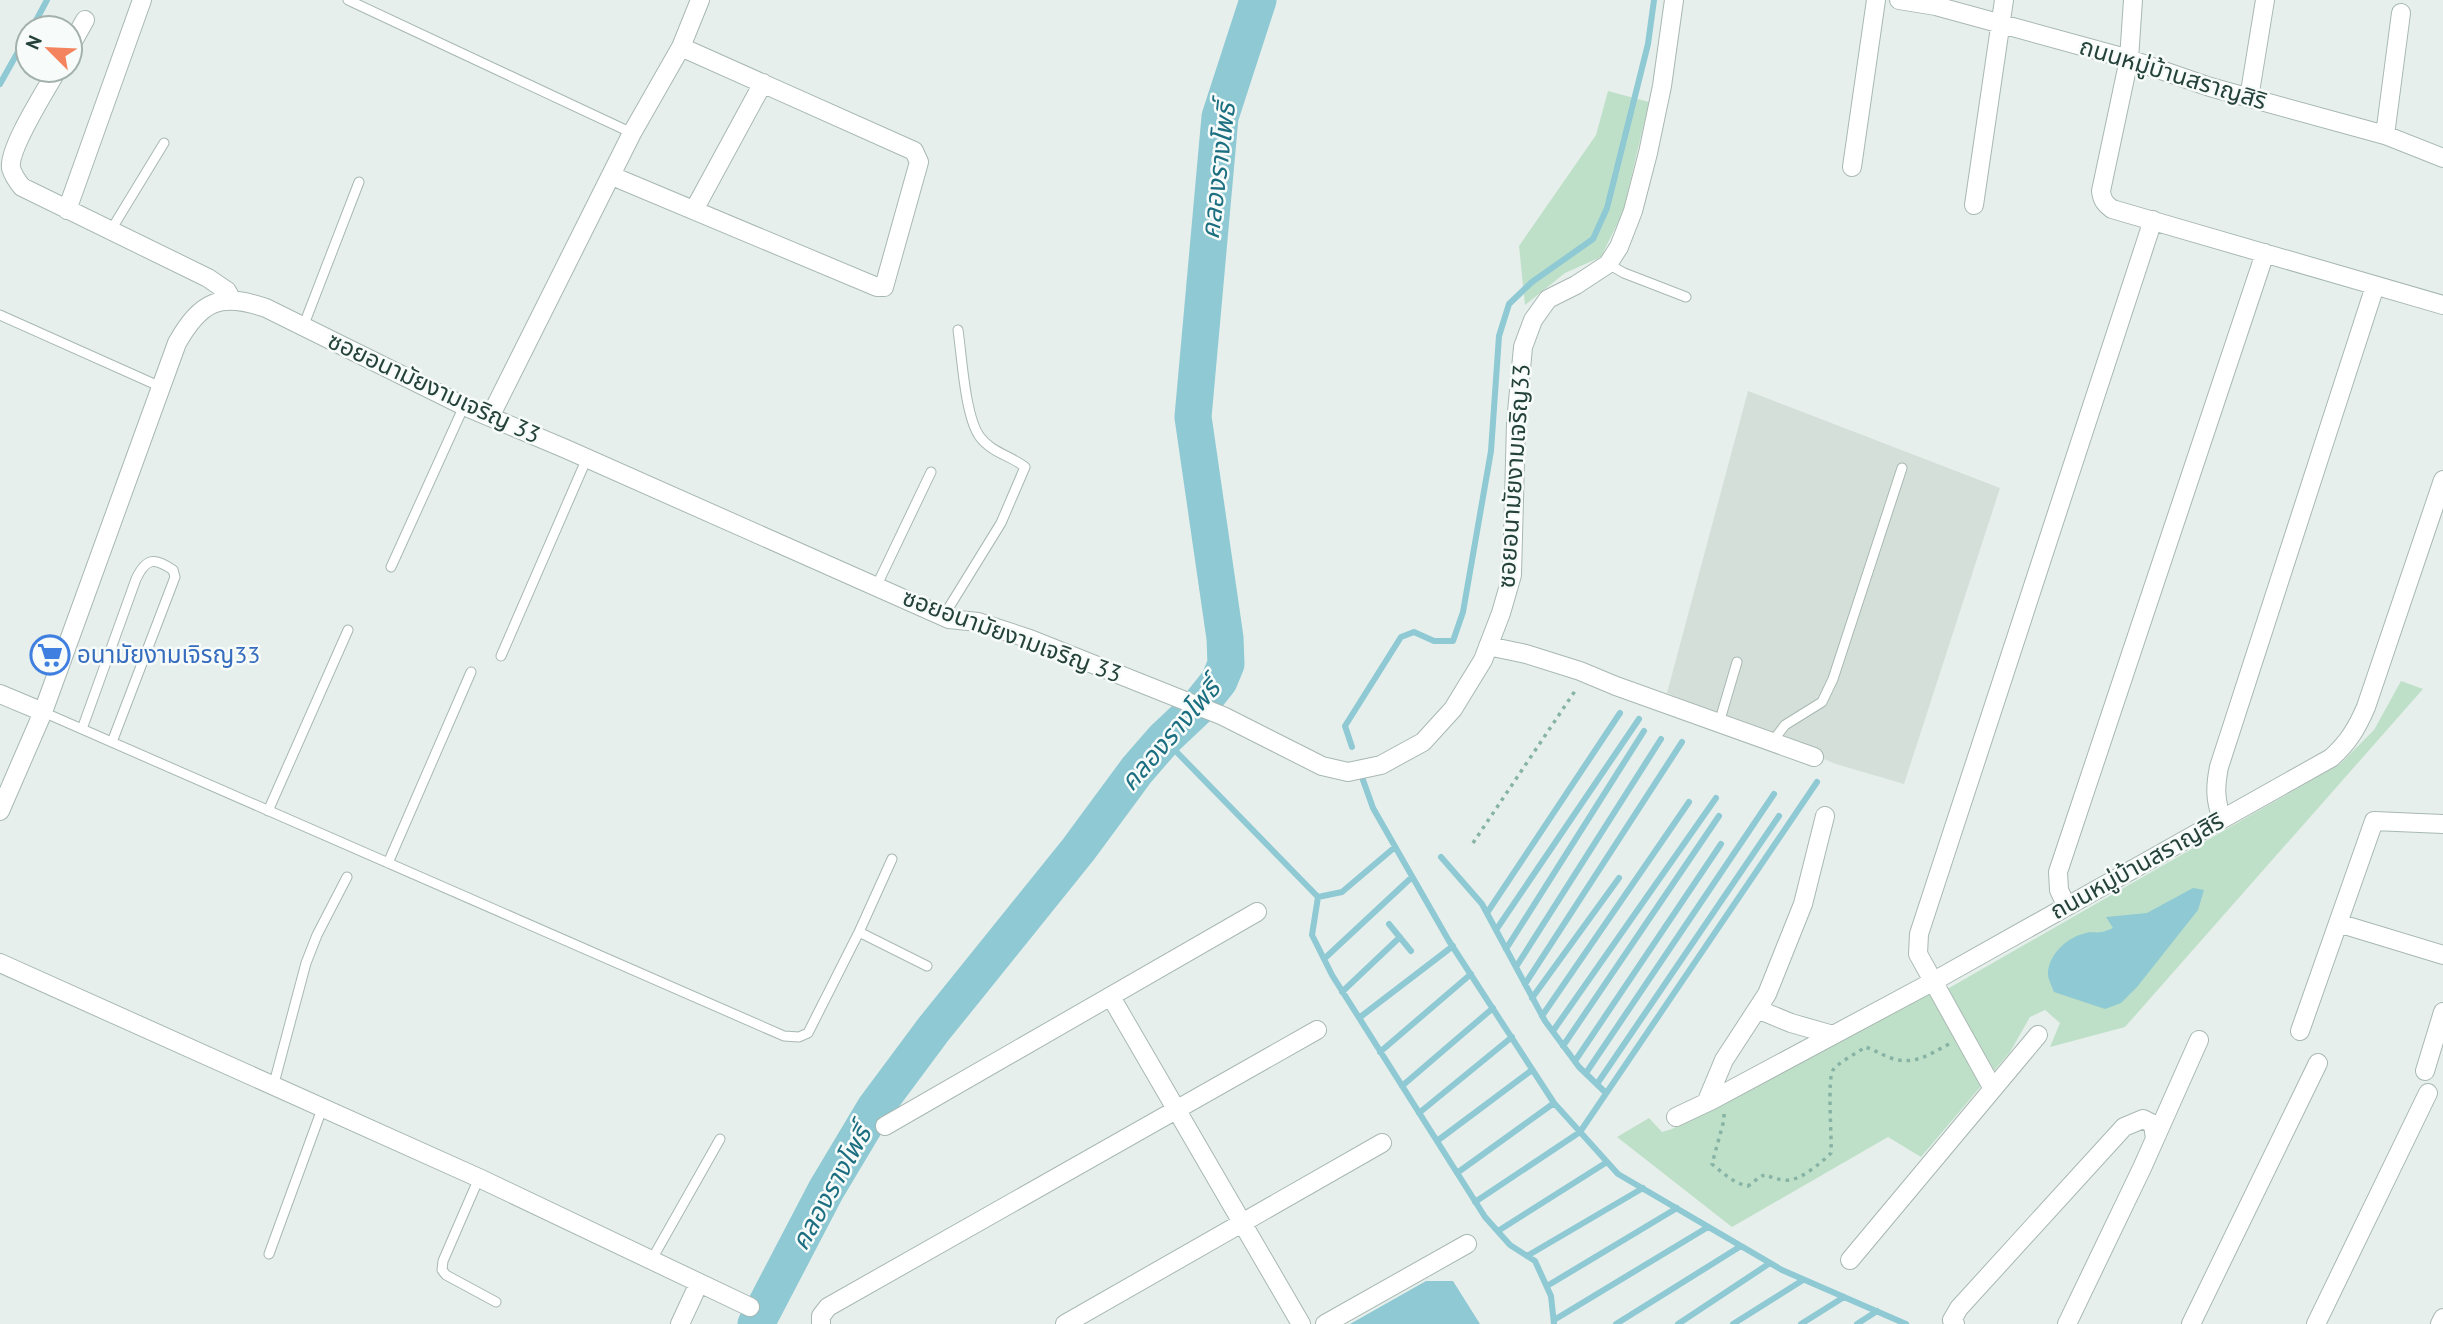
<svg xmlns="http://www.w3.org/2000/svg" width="2443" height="1324" font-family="'PT Sans','Noto Sans Thai',sans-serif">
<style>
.built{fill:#d4dfda}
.green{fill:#bfe0c8}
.water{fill:#8ec9d4}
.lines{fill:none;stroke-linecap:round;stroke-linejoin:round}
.stream{stroke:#8ec9d4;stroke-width:6}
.river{stroke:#8ec9d4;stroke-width:37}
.lane-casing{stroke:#a8b8b2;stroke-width:11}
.street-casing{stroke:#a8b8b2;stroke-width:20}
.path{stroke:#86b3a5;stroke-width:3.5;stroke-dasharray:3.5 5;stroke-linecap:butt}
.lane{stroke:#fff;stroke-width:9}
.street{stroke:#fff;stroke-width:18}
.labels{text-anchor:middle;stroke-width:5;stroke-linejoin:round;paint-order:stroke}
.street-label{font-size:24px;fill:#24423a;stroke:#f7fbf9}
.shop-label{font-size:24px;fill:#366cbe;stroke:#f7fbf9;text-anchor:start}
.water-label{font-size:26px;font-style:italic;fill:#1c6f80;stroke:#f7fbf9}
</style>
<rect width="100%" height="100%" fill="#e6efeb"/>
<path class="built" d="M1748,391l252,97 -96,296 -68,-20 -169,-71z"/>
<path class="green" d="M1608,91l41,11 -26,110 -22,45 -36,16 -40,32 -6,-59 77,-111z
M2401,681l22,8 -298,338 -75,20 10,-24 -15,-13 -15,7 -20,35 -89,105 -33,-20 -156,90 -115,-90 32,-19 13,14 10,-3 237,-128 40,-13 391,-224 34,-34z"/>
<path class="water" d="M2193,888l11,2 -6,20 -61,77 -16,16 -16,6 -51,-17c-2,-6 -7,-14 -6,-21 3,-19 20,-34 38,-38 12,-2 12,2 27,-5l-7,-11 41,-4z
M1426,1281h27l27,43h-130z"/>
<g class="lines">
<path class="stream" d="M32,28l15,-28
M0,84l28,-50
M1164,739l154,158 -6,38 20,40 153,242 25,28 25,16 16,35 3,28
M1352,747l-7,-21 56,-89 13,-5 20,9h19l10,-29 28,-161 8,-115 10,-32 23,-22 61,-43 14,-31 41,-164 6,-44
M1363,780l10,28 76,133 105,162 64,71 164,96 124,54
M1441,857l41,47 63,117 34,46 27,26
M1318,897l24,-5 53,-45
M1487,913l133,-200
M1389,924l22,27
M1496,930l143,-211
M1506,949l138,-218
M1324,959l88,-82
M1516,967l145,-228
M1525,984l157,-242
M1342,992l58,-55
M1532,998l87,-120
M1542,1016l147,-214
M1359,1018l94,-72
M1553,1031l163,-233
M1563,1046l156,-230
M1380,1052l91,-78
M1575,1061l146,-217
M1586,1073l188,-279
M1597,1084l182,-268
M1402,1086l91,-78
M1419,1113l93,-76
M1437,1141l95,-71
M1457,1173l97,-70
M1475,1202l105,-70 237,-350
M1498,1231l109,-69
M1527,1256l116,-68
M1547,1286l130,-78
M1554,1320l154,-93
M1616,1324l125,-78
M1678,1324l92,-61
M1733,1324l70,-44
M1801,1324l43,-27
M1857,1324l20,-13"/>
<path class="river" d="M756,1324l70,-134 49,-82 58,-78 145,-180 59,-80 27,-31 35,-33 20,-25 7,-17 -1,-26 -32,-221 27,-300 38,-117"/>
<g class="lane-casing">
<path id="lane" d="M348,0l284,133
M111,230l53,-87
M1608,264l16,9 62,24
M0,315l161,72
M303,327l56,-145
M391,567l73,-161
M876,587l55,-115
M943,617l58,-94 24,-56c-14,-11 -34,-15 -45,-30 -15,-20 -18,-80 -22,-107
M501,656l86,-198
M43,712l741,324 15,1 9,-4 51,-101 33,-73
M1719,723l18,-61
M82,729l54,-150c10,-21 18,-22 37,-9l2,7 -63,165
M1772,742l13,-17 37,-23 11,-23 69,-211
M268,811l80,-181
M388,863l83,-191
M859,932l68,34
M273,1087l33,-124 11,-28 30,-58
M479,1178l-36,83 -1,9 4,5 50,27
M269,1254l53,-145
M652,1259l68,-120"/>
</g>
<g class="street-casing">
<path id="street" d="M1899,0l37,6 193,53 81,28 175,48 58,23
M2133,0l-4,59 -28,132c1,9 4,13 11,18l331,96
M70,47l15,-27
M57,70c-10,19 -49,78 -46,98 2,7 6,13 11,19l186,91 19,13 5,9
M2249,98l16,-98
M2385,135l16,-122
M1852,167l24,-167
M612,176l265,111h7l35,-125 -5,-11 -233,-104
M1974,205l30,-205
M67,210l75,-210
M694,210l69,-127
M490,417l142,-284 49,-86 19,-47
M1488,646l38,8 54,17 36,15 198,71
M0,694l43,18
M0,811l43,-99 134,-369c24,-42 43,-51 89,-35l198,98 102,43 383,170 29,3 52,17 193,77 99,50 26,6 33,-7 42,-23 30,-33 30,-49 18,-47 11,-38 4,-152 7,-76 10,-27 15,-21 28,-14 32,-21 11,-17 14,-36 15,-58 14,-67 12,-86
M2222,819c-7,-19 -7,-32 -3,-52l156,-481
M2066,905l-7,-15 -1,-18 207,-619
M2338,923l105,32
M0,963l479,215 271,129
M1111,997l190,327
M1757,1009l34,14 42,12
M2300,1031l74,-210 69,3
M2425,1071l18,-59
M1992,1087l-74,-133 1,-20 234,-714
M1706,1103l18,-43 43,-66 36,-90 22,-88
M1676,1117l36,-17 222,-119 397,-223c17,-15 26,-30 35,-51l77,-227
M885,1126l372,-214
M1850,1260l188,-225
M680,1324l19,-41
M821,1324v-8l7,-9 489,-277
M1065,1324l317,-181
M1325,1324l142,-80
M1955,1324l-3,-4 7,-12 165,-181 19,-8 10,5 2,15
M2067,1324l75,-156 57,-128
M2191,1324l127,-261
M2316,1324l112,-231
M2440,1324l3,-6"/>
</g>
<path class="path" d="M1473,843l104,-155
M1724,1114v6l-12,44c11,9 21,19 36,22 23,-18 13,-9 35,-6 15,3 38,-17 48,-27 1,-16 -4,-74 2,-83 7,-9 23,-16 32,-23 10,3 17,8 26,11 23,8 39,-4 58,-14"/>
<use href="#lane" class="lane"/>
<use href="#street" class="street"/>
</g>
<defs>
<g id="supermarket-ring" transform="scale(2.0125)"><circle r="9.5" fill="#f7fbf9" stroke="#3f7fe0" stroke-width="1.5"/><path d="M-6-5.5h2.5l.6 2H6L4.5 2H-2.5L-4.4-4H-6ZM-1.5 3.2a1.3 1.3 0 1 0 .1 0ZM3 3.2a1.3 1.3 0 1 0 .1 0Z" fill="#3f7fe0"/></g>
</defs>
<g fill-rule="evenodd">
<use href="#supermarket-ring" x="50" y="655"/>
</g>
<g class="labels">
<g class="street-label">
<text transform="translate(2173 74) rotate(17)" y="8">ถนนหมู่บ้านสราญสิริ</text>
<text transform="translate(434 388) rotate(25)" y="8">ซอยอนามัยงามเจริญ 33</text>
<text transform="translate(1514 476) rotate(-86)" y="8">ซอยอนามัยงามเจริญ33</text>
<text transform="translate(1012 636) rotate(20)" y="8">ซอยอนามัยงามเจริญ 33</text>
<text transform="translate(2137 866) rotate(-29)" y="8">ถนนหมู่บ้านสราญสิริ</text>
</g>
<g class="shop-label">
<text x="77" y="663">อนามัยงามเจิรญ33</text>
</g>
<g class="water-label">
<text transform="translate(1218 171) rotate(-83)" y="9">คลองรางโพธิ์</text>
<text transform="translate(1170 735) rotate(-49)" y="9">คลองรางโพธิ์</text>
<text transform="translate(831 1188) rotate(-61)" y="9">คลองรางโพธิ์</text>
</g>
</g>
<g transform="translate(49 49) rotate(294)"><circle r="33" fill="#f7fbf9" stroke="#a3b1ad" stroke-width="2"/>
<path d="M0-5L12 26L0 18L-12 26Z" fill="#f4845f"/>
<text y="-10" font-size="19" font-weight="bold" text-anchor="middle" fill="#24423a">N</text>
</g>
</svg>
